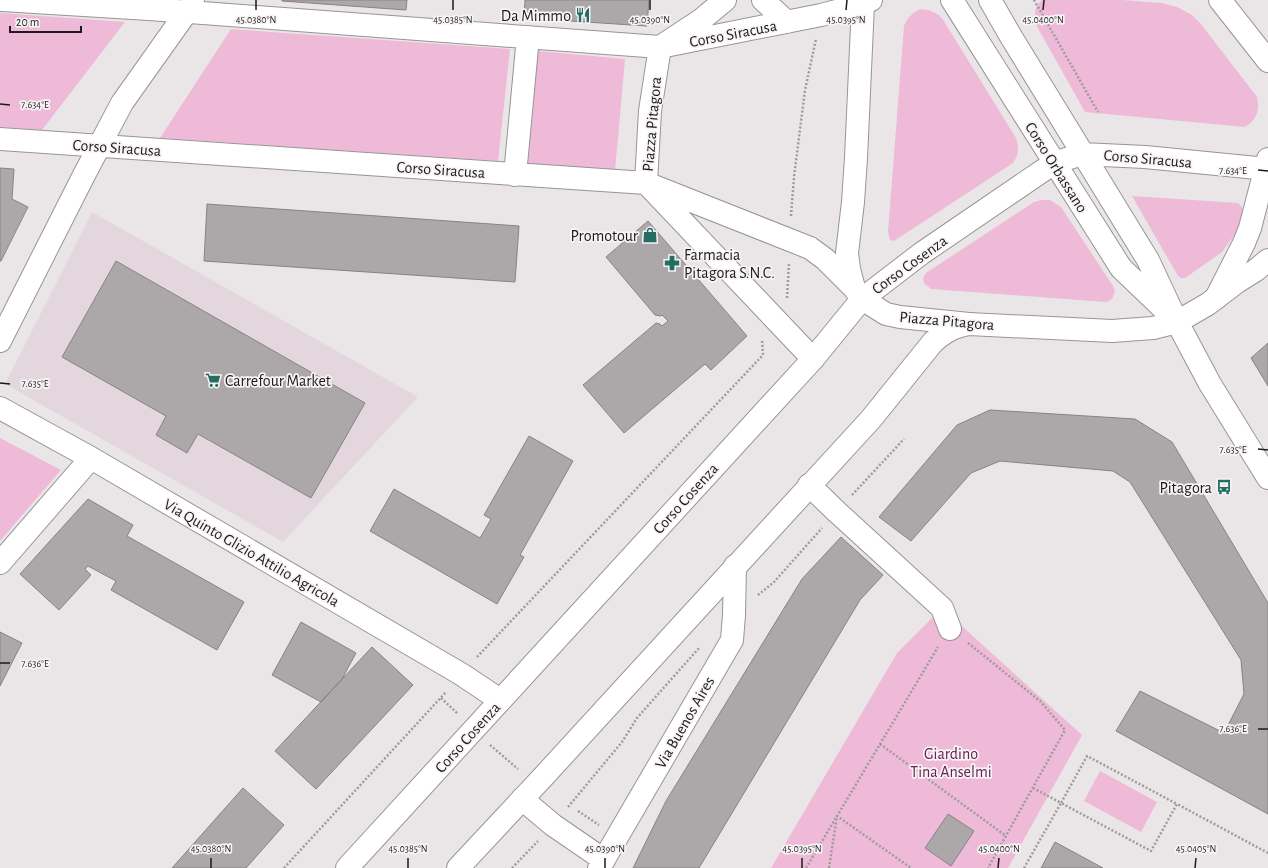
<svg xmlns="http://www.w3.org/2000/svg" width="1268" height="868" font-family="'Alegreya Sans',sans-serif">
<style>
.built{fill:#e3d7dd}
.green{fill:#eebad7}
.building{fill:#aca8aa;stroke:#878385}
.lines{fill:none;stroke-linecap:round;stroke-linejoin:round}
.minor-casing{stroke:#989496;stroke-width:24}
.major-casing{stroke:#989496;stroke-width:24}
.path{stroke:#9e9b9d;stroke-width:2.5;stroke-dasharray:2 2;stroke-linecap:butt}
.minor{stroke:#fff;stroke-width:22}
.major{stroke:#fff;stroke-width:22}
.ticks{fill:none;stroke:#1c1a1b;stroke-width:1.5}
.labels{text-anchor:middle;stroke-width:3.5;stroke-linejoin:round;paint-order:stroke}
.poi-label{font-size:16px;fill:#1c1a1b;stroke:#f8f4f6;text-anchor:end}
.street-label{font-size:16px;fill:#1c1a1b;stroke:#f8f4f6}
.park-label{font-size:16px;fill:#692050;stroke:#f8f4f6}
.ticks-label{font-size:10px;text-anchor:middle;fill:#1c1a1b;stroke:#f8f4f6;stroke-width:3.5;stroke-linejoin:round;paint-order:stroke}
</style>
<rect width="100%" height="100%" fill="#eae6e8"/>
<path class="built" d="M92,212l326,185 -135,145 -278,-158z"/>
<path class="green" d="M1042,0h80l40,3 15,4 15,8 9,9 56,73c3,14 0,22 -12,30l-160,-15 -50,-89c-1,-9 0,-17 7,-23z
M921,9c9,1 15,3 21,9l74,120c3,10 3,17 -3,25l-119,78 -4,-1 -2,-8 16,-206c4,-9 8,-13 17,-17z
M0,13l125,9 -83,108 -42,-3z
M231,29l279,20 -12,112 -338,-23z
M538,51l87,8 -10,112 -87,-7z
M1132,196l106,7 6,6 -5,20 -17,23 -37,26h-4l-3,-2z
M1041,200h9l11,7 52,79 2,5 -3,8 -6,3 -175,-13 -7,-6 -1,-5 3,-5 108,-71z
M0,438l61,32 -61,71z
M942,608l140,127 -74,133h-237l126,-215z
M1100,771l57,31 -16,30 -57,-31z"/>
<path class="building" d="M282,0h125l-1,10 -124,-9z
M525,0h124l-2,26 -123,-8z
M0,168l14,1 -2,30 16,8 -27,54h-1z
M207,204l312,22 -4,56 -311,-21z
M648,221l99,115 -36,34 -6,-6 -81,69 -41,-48 73,-62 4,1 2,2 6,-5 -6,-6 -1,1 -6,-1 -49,-58z
M116,261l249,142 -54,95 -113,-64 -11,19 -31,-18 10,-19 -104,-59z
M1268,343v43l-17,-28z
M990,410l145,9 37,23 96,161v211l-152,-83 24,-40 84,42 20,-39 -3,-34 -111,-178 -17,-11 -113,-10 -29,12 -60,68 -32,-24 78,-92z
M529,436l44,25 -53,94 4,2 -27,47 -127,-73 24,-42 86,49 11,-19 -7,-4z
M88,499l45,26 -6,11 117,66 -27,48 -106,-60 5,-9 -28,-15 -3,3 6,6 -32,35 -39,-36z
M841,537l42,38 -23,25 -161,268h-66l33,-67 136,-222z
M301,622l55,31 -14,26 -21,23 -49,-27z
M0,632l22,11 -22,43z
M372,647l41,38 -97,104 -41,-38z
M243,788l41,37 -38,43h-74z
M948,814l26,17 -23,35 -26,-18z
M1055,842l48,26h-62z"/>
<g class="lines">
<g class="minor-casing">
<path id="minor" d="M2,0l147,9 511,38 161,-32 42,-11 8,-4
M725,0l-24,20 -41,27 -10,64 -4,72 167,176
M763,0l24,22
M862,0l1,4 -7,154 -3,44 -6,51 2,16 5,19 8,11 24,15 14,3 69,7
M1220,0l48,61
M0,139l646,44 164,65 15,11 29,29
M515,175l13,-138
M1216,298l28,-55 6,-15 18,-69
M0,341l83,-164 39,-74 71,-100
M0,408l91,50 370,216 39,26
M809,485l28,27 105,96 8,21
M0,563l91,-105
M522,799l31,26 51,35
M599,868l133,-228 2,-25 1,-49"/>
</g>
<g class="major-casing">
<path id="major" d="M952,0l169,268 46,44
M990,0l20,35 138,225 29,62 33,62 58,94
M347,868l466,-509 49,-60 60,-46 132,-90 28,-9 63,3 123,12
M458,868l85,-91 328,-358 62,-77c13,-11 20,-15 36,-18l143,7 41,-3 24,-6 31,-18 29,-22 19,-12 12,-10"/>
</g>
<path class="path" d="M1034,0l64,112
M791,216l3,-39 11,-87 11,-51
M787,298l2,-35
M852,495l52,-56
M758,595l16,-13 48,-54
M968,643l72,58 25,29 -77,138
M477,657l286,-302 -1,-16
M441,698l17,16
M880,744l126,92
M490,745l28,24
M1033,788l28,15 26,-47 90,48
M568,807l54,-65 15,-24 62,-70
M578,811l21,14
M284,868l162,-176
M512,868l26,-27
M806,868l132,-221
M829,868l8,-52 74,52
M1024,868l37,-65 90,48 26,-47 91,49"/>
<use href="#minor" class="minor"/>
<use href="#major" class="major"/>
</g>
<path class="ticks" d="M256,10v-10M453,10v-10M650,10v-10M846,10l1,-10M1043,10l1,-10M0,104l10,1M1258,170l10,1M0,383l10,1M1258,449l10,1M0,663h10M1258,729h10M211,868v-10M408,868v-10M605,868v-10M802,868v-10M998,868l1,-10M1195,868l1,-10"/>
<defs>
<g id="restaurant-bare" transform="scale(1.2)"><path d="M-5-6h1v4h1v-4h1v4h1v-4h1v5L-1.5 .5V6h-2V.5L-5-1ZM5-6V6H3V1.5H1.5Q1.5-4 5-6Z" fill="#246d65" stroke="#f8f4f6" stroke-width="2.5" paint-order="stroke"/></g>
<g id="shop-bare" transform="scale(1.2)"><path d="M-5-2.5h2.3a2.7 3.5 0 0 1 5.4 0H5L5.5 6h-11ZM-1.5-2.5h3a1.5 2.3 0 0 0-3 0Z" fill="#246d65" stroke="#f8f4f6" stroke-width="2.5" paint-order="stroke"/></g>
<g id="pharmacy-bare" transform="scale(1.2)"><path d="M-2-6h4v4h4v4h-4v4h-4v-4h-4v-4h4Z" fill="#246d65" stroke="#f8f4f6" stroke-width="2.5" paint-order="stroke"/></g>
<g id="supermarket-bare" transform="scale(1.2)"><path d="M-6-5.5h2.5l.6 2H6L4.5 2H-2.5L-4.4-4H-6ZM-1.5 3.2a1.3 1.3 0 1 0 .1 0ZM3 3.2a1.3 1.3 0 1 0 .1 0Z" fill="#246d65" stroke="#f8f4f6" stroke-width="2.5" paint-order="stroke"/></g>
<g id="bus-bare" transform="scale(1.2)"><path d="M-5-6H5V4H4V6H2V4H-2V6H-4V4H-5ZM-3.5-4V0h7V-4ZM-3.5 1.2v1.5H-2V1.2ZM2 1.2v1.5H3.5V1.2Z" fill="#246d65" stroke="#f8f4f6" stroke-width="2.5" paint-order="stroke"/></g>
</defs>
<g fill-rule="evenodd">
<use href="#restaurant-bare" x="583" y="15"/>
<use href="#shop-bare" x="650" y="235"/>
<use href="#pharmacy-bare" x="672" y="263"/>
<use href="#supermarket-bare" x="213" y="380"/>
<use href="#bus-bare" x="1224" y="487"/>
</g>
<g class="labels">
<g class="poi-label">
<text x="571" y="21">Da Mimmo</text>
<text x="638" y="241">Promotour</text>
<text x="684" y="260" text-anchor="start">Farmacia<tspan x="684" dy="18">Pitagora S.N.C.</tspan></text>
<text x="225" y="386" text-anchor="start">Carrefour Market</text>
<text x="1212" y="493">Pitagora</text>
</g>
<g class="street-label">
<text transform="translate(733 33) rotate(-11)" y="6">Corso Siracusa</text>
<text transform="translate(651 124) rotate(-85)" y="6">Piazza Pitagora</text>
<text transform="translate(117 147) rotate(4)" y="6">Corso Siracusa</text>
<text transform="translate(1148 158) rotate(5)" y="6">Corso Siracusa</text>
<text transform="translate(1057 167) rotate(58)" y="6">Corso Orbassano</text>
<text transform="translate(441 169) rotate(4)" y="6">Corso Siracusa</text>
<text transform="translate(909 264) rotate(-36)" y="6">Corso Cosenza</text>
<text transform="translate(947 320) rotate(5)" y="6">Piazza Pitagora</text>
<text transform="translate(685 498) rotate(-48)" y="6">Corso Cosenza</text>
<text transform="translate(252 552) rotate(30)" y="6">Via Quinto Glizio Attilio Agricola</text>
<text transform="translate(684 722) rotate(-60)" y="6">Via Buenos Aires</text>
<text transform="translate(467 737) rotate(-48)" y="6">Corso Cosenza</text>
</g>
<g class="park-label">
<text x="951" y="759">Giardino<tspan x="951" dy="18">Tina Anselmi</tspan></text>
</g>
</g>
<g class="ticks-label">
<text x="256" y="23">45.0380°N</text>
<text x="453" y="23">45.0385°N</text>
<text x="650" y="23">45.0390°N</text>
<text x="846" y="23">45.0395°N</text>
<text x="1043" y="23">45.0400°N</text>
<text x="35" y="108">7.634°E</text>
<text x="1233" y="174">7.634°E</text>
<text x="35" y="387">7.635°E</text>
<text x="1233" y="453">7.635°E</text>
<text x="35" y="667">7.636°E</text>
<text x="1233" y="732">7.636°E</text>
<text x="211" y="852">45.0380°N</text>
<text x="408" y="852">45.0385°N</text>
<text x="605" y="852">45.0390°N</text>
<text x="802" y="852">45.0395°N</text>
<text x="999" y="852">45.0400°N</text>
<text x="1196" y="852">45.0405°N</text>
</g>
<path d="M10 26v6h71v-6" fill="none" stroke="#1c1a1b" stroke-width="2"/>
<text x="16" y="26" font-size="12" fill="#1c1a1b" stroke="#f8f4f6" stroke-width="3" paint-order="stroke">20 m</text>
</svg>
